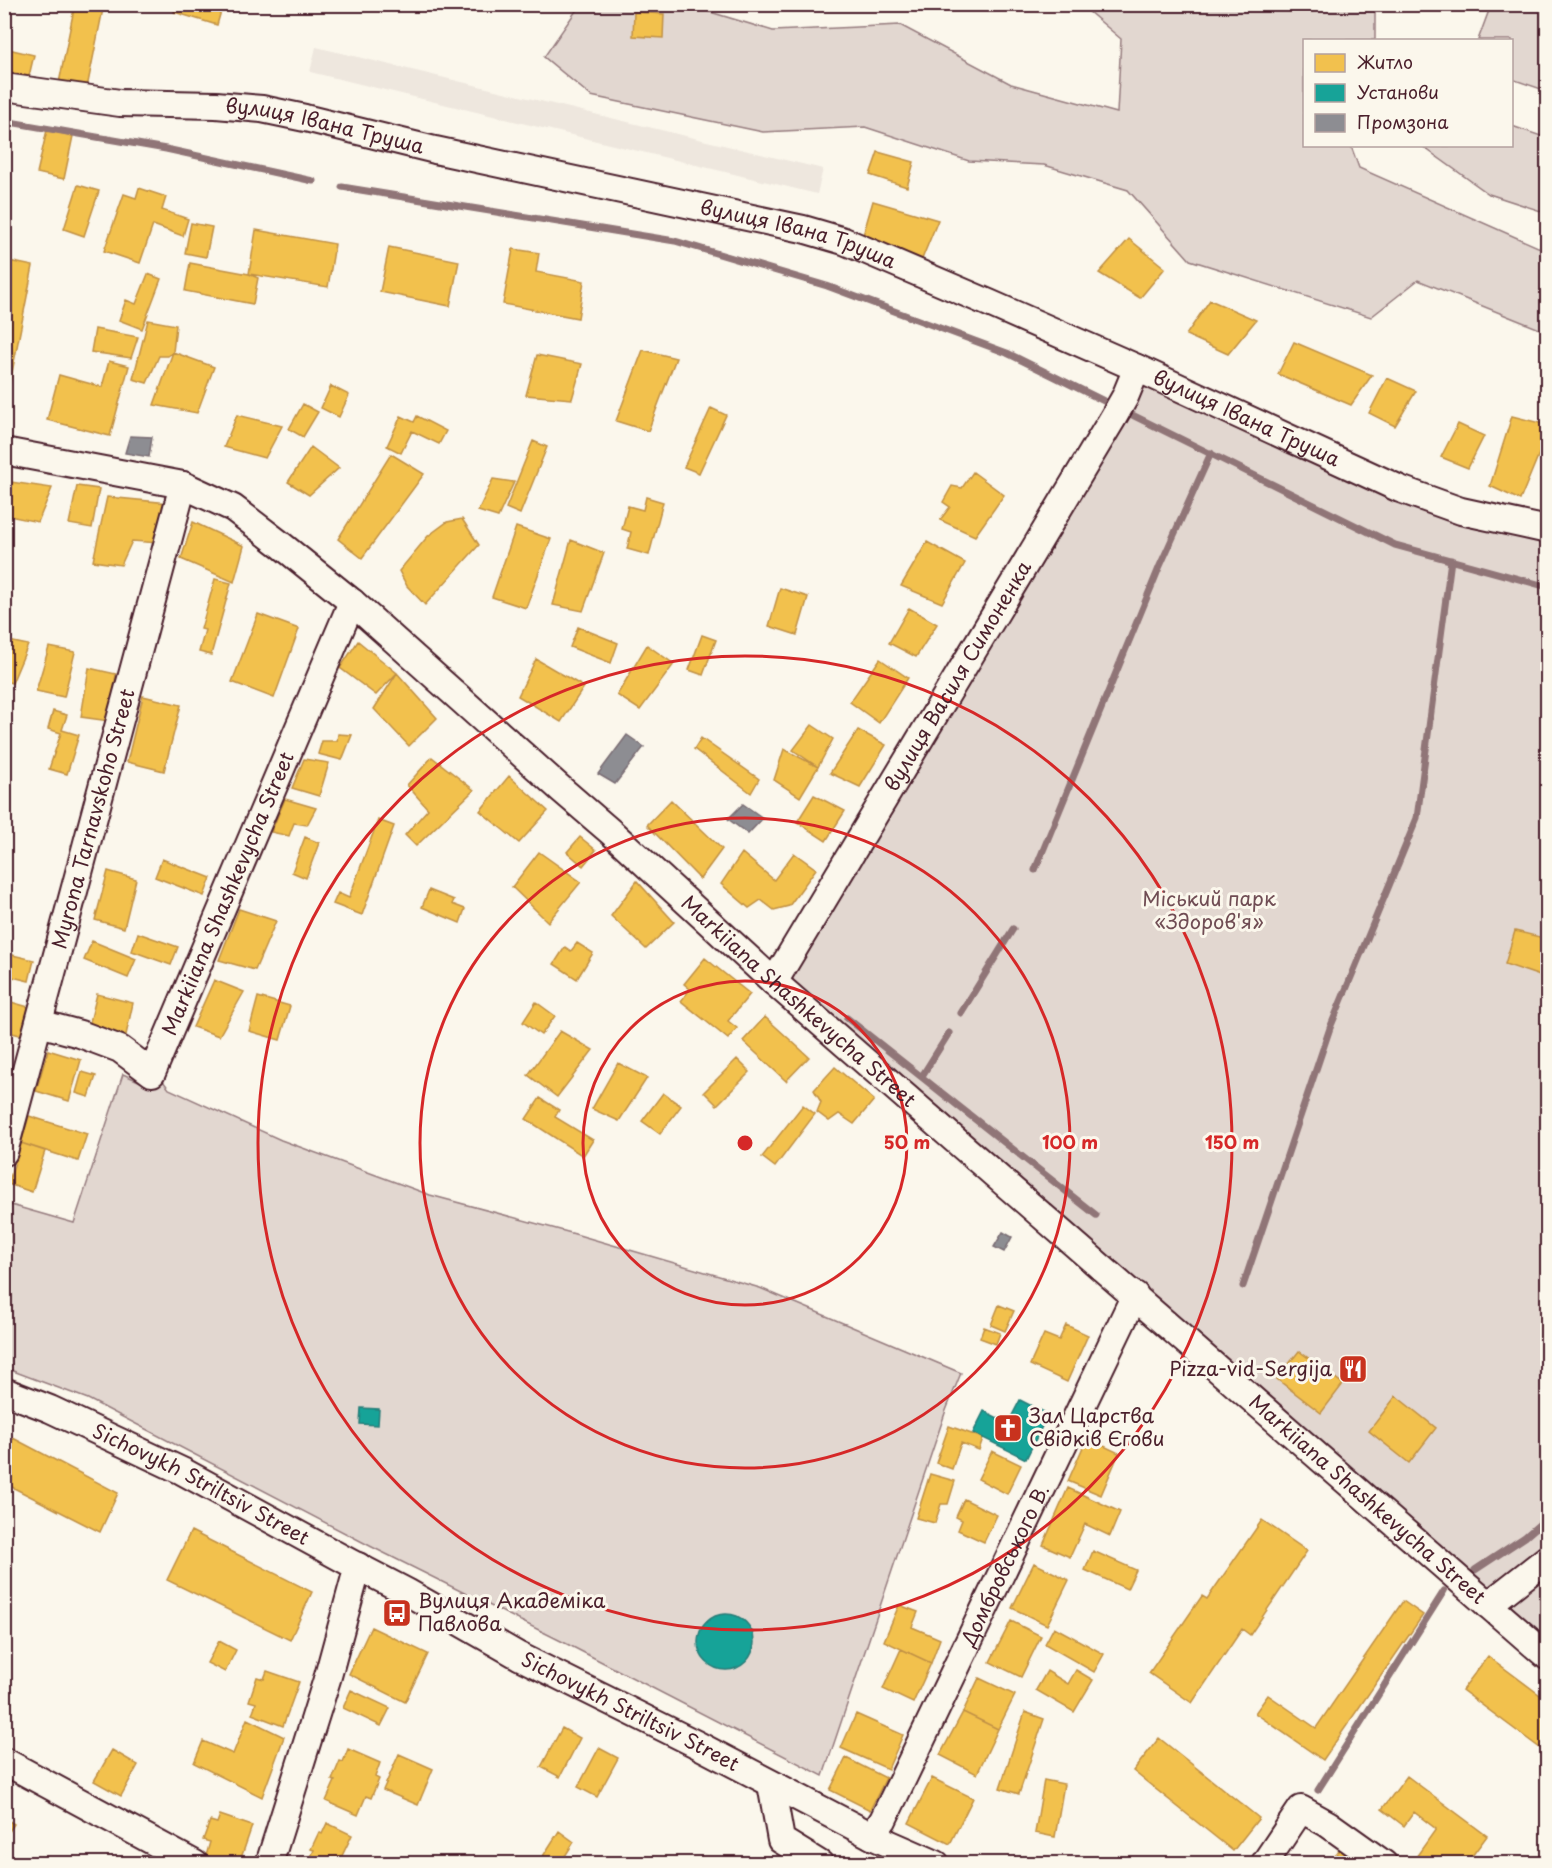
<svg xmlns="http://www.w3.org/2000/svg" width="1552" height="1868" font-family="'Playpen Sans',sans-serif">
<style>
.built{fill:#eee7de}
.green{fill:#e2d7d0;stroke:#967b7e;stroke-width:1.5}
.homes{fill:#f2c14e;stroke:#c09044;stroke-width:1.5}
.public{fill:#17a398;stroke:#267b77;stroke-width:1.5}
.industry{fill:#8d8d92;stroke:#796c73;stroke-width:1.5}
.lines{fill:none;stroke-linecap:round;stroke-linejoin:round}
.stream{stroke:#907477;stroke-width:7}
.minor-casing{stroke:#4a1f2b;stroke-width:30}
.minor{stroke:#fbf7ec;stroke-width:26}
.ring{fill:none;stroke:#d62828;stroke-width:3}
.labels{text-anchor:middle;stroke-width:6;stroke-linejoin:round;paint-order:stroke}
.street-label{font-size:20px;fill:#4a1f2b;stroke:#fbf7ec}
.park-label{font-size:20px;fill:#704d54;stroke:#fbf7ec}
.poi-label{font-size:20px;fill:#4a1f2b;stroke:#fbf7ec;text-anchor:start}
.centre{fill:#d62828;stroke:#fbf7ec;stroke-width:3}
.ring-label{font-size:18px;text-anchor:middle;font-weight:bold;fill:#d62828;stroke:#fbf7ec;stroke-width:6;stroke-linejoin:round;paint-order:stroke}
</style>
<rect width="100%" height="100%" fill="#fbf7ec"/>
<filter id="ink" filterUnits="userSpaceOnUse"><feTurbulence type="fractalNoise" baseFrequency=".0167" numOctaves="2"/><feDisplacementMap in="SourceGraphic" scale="12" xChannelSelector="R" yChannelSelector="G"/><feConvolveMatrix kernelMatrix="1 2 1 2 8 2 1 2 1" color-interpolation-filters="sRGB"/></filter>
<g filter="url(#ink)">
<path class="built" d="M316,47l507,122 -6,25 -507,-122z"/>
<path class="green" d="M580,5h107l86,26 127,-6 111,59 106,29 4,-74 -40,-34h294v35h-71v106h47l8,22 188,83v81l-129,-52 -47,37 -181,-57 -62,-70 -84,-25 -75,-4 -104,-34 -102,5 -172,-36 -47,-39z
M1491,5h56v86l-35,-12v-39h-34z
M1512,126l35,12v75l-58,-19 -67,-48h90z
M1137,368l134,62 276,100v1127l-773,-675z
M123,1074l29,13 8,-10 9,12 112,51 149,55 145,39 185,54 201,85 -16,40 -122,363 -254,-131 -197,-98 -284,-148 -83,-31 -1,-165 70,20z"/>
<path class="homes" d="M75,4h29l-17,84 -28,-5z
M176,4h47l-6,21 -43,-13z
M634,12l30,2 -1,24 -30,-2z
M4,48l30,7 -5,21 -25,-5z
M47,130l26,6 -9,43 -27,-6z
M878,152l36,10 -7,25 -37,-12z
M78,185l21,6 -15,45 -20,-7z
M139,188l27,9 -4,13 26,9 -5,17 -30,-11 -13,38 -36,-12 20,-57 12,4z
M873,201l65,19 -16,39 -59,-24z
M191,223l21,4 -6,30 -21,-4z
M256,230l79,14 -7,43 -79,-13z
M1129,239l36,29 -25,30 -41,-25z
M389,247l70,14 -9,45 -70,-14z
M513,249l26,4 -3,19 48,9 -6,37 -75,-14z
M4,260l29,6 -29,147z
M190,263l59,11 9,4 -5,26 -68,-13z
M148,274l13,5 -19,50 -23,-9 7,-20 10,4z
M1210,300l46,20 -28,34 -42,-19z
M148,320l28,5 -3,27 -5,4h-9l-12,27 -14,-4z
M95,329l43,8 -7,21 -40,-6z
M1294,342l78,33 -21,30 -73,-31z
M643,350l33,8 -28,73 -32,-10z
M173,352l41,15 -17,46 -43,-8z
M537,355l45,9 -10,35 -46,-4z
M109,361l20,5 -19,70 -63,-16 12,-45 43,12z
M1387,378l29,13 -21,35 -26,-13z
M331,386l18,9 -10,22 -18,-9z
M303,404l15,8 -15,25 -14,-8z
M711,408l15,7 -27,58 -15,-6z
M237,415l45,11 -17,32 -41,-11z
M401,416l13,6 3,-6 29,15 -7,13 -27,-13 -11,22 -14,-7z
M1512,416l36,9v7l-28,68 -30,-14z
M1458,424l26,12 -16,32 -27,-11z
M533,441l14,6 -27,67 -14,-6z
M311,447l28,21 -30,27 -21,-13z
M391,454l33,20 -62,84 -24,-19z
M973,472l31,23 -29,41 -35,-16 10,-13 -7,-5 9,-16 10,2z
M493,479l21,3 -16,35 -20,-6z
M4,481l48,7 -14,34 -34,-7z
M77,486l22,3 -7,39 -23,-4z
M107,497l62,6 -10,40 -27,-2 -11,24 -28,-4z
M646,497l17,5 -14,53 -22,-6 4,-17 -9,-3 6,-23 15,4z
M462,519l17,26 -54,60 -18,-19 -8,-15 29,-35 19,-14z
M193,522l51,24 -10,36 -53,-23z
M516,527l35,12 -25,69 -34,-11z
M571,540l33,13 -21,58 -30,-6z
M927,542l38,21 -23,40 -41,-17z
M215,579l16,4 -20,72 -12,-3 6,-22 -4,-1z
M780,588l28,9 -11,38 -28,-9z
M909,608l28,16 -21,33 -27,-14z
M258,614l41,15 -25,69 -42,-16z
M578,627l40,16 -7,20 -41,-16z
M702,635l14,5 -13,35 -14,-5z
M4,640l24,5 -16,38 -8,-2z
M358,641l39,32 -21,22 -36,-27z
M647,645l27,19 -34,46 -23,-15z
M49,647l26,5 -11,45 -28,-6z
M536,659l48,28 -23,35 -43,-26z
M880,659l28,19 -29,45 -29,-21z
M89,668l27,6 -7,47 -28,-4z
M397,673l40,45 -28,28 -35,-37z
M143,696l38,9 -17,66 -37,-9z
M53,711l14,4 -5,15 17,5 -12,39 -18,-5 12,-36 -13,-4z
M812,725l21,14 -15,28 -25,-17z
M858,730l28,15 -26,42 -30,-14z
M338,734l14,1 -10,25 -24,-6 4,-13h15z
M701,738l58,41 -8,14 -57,-44z
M784,749l34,18 -18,30 -26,-17z
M432,757l42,33 -58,56 -11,-11 23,-26 -21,-24z
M304,759l25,4 -10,33 -27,-8z
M509,776l39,35 -29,32 -39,-32z
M814,795l31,16 -19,30 -29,-19z
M285,799l31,9 -9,17 -13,-2 -5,13 -18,-4z
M671,800l51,49 -22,30 -53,-54z
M378,820l16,6 -32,89 -29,-11 5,-11 11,5z
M305,837l14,6 -13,35 -14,-6z
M580,837l16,13 -13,16 -16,-14z
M539,852l42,30 -33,40 -36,-35z
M742,853l32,27 20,-27 22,16 -27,37 -15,4 -13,-10 -12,8 -28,-24z
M162,859l49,19 -7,18 -49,-19z
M108,871l28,8 -12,49 -29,-8z
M637,881l37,41 -28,27 -35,-33z
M429,890l25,10 -2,4 13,5 -5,14 -38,-16z
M239,909l37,12 -21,49 -36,-10z
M1515,931l33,8v25l-5,13 -38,-13z
M138,933l40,14 -7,18 -39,-14z
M92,941l44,18 -8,19 -44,-18z
M577,943l16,10 -16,26 -23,-15 11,-17 6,4z
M4,953l30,7 -5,21 -25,-6z
M705,958l45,36 -22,27 9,7 -9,11 -47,-38 9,-12 -6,-5z
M214,980l30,12 -25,44 -26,-9z
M97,994l36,9 -7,32 -37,-9z
M258,997l32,9 -10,34 -31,-9z
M4,1000l28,8 -8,28 -20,-5z
M536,1002l19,14 -14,19 -18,-13z
M765,1017l44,40 -23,24 -43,-40z
M560,1031l33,19 -36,47 -29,-22z
M48,1050l33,10 -12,41 -33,-10z
M737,1059l13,13 -33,33 -13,-13z
M618,1063l29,15 -28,43 -27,-12z
M835,1067l39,33 -20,24 -15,-10 -10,7 -12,-9 4,-10 -7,-12z
M82,1072l14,4 -7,21 -13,-4z
M663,1093l18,13 -21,28 -18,-13z
M540,1098l19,12 -4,7 38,23 -10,16 -57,-37z
M803,1105l12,9 -40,53 -13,-10z
M29,1116l58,18 -9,27 -57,-18z
M21,1143l24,8 -13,41 -24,-8z
M999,1305l15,6 -9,20 -14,-6z
M1066,1325l22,10 -21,47 -37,-17 14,-31 15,6z
M984,1327l16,6 -4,11 -16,-6z
M1299,1351l44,33 -22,29 -44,-34z
M1396,1396l40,32 -27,35 -40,-32z
M949,1426l34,12 -4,12 -18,-7 -9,26 -16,-6z
M13,1438l105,55 -18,39 -96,-49v-28z
M1087,1438l32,15 -18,42 -33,-14z
M992,1451l29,14 -14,29 -29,-15z
M930,1474l25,7 -7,23h-7l-6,19 -19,-5z
M1068,1488l52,24 -10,24 -25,-12 -15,33 -27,-12z
M964,1499l33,16 -13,27 -26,-12 4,-10 -6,-3z
M1262,1520l45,31 -57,84 -8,-6 -50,74 -43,-30 53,-77 5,3z
M191,1531l121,61 -22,48 -123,-60z
M1093,1551l43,19 -9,19 -42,-19z
M1034,1563l35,17 -22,45 -35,-17z
M1403,1601l20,14 -100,145 -68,-47 13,-18 48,33z
M899,1605l19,7 -6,15 28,12 -9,24 -47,-22z
M1011,1621l30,15 -20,41 -31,-15z
M371,1627l57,27 -23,48 -56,-28z
M1054,1627l50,27 -10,18 -49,-28z
M219,1641l17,9 -11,22 -18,-9z
M901,1649l30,14 -18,40 -30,-14z
M1488,1656l60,45v53l-86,-64z
M1076,1670l17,10 -19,32 -38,-22 11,-19 21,13z
M267,1671l32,11 -16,44 -31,-12 4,-11 -7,-2 8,-24 7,2z
M979,1678l36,17 -17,34 -35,-17z
M351,1690l39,18 -9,18 -38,-18z
M963,1712l35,17 -21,45 -37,-19z
M1025,1712l19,7 -25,75 -19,-6z
M856,1714l47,21 -15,34 -47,-21z
M247,1719l37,18 -22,60 -68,-34 9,-22 30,13z
M562,1728l18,10 -20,39 -19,-10z
M1159,1738l100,80 -26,33 -100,-80z
M599,1748l19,10 -21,39 -19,-10z
M348,1749l32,14 -5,14 4,2 -8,19 -5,-2 -8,19 -32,-14 9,-20 -3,-1 8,-19 3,1z
M112,1750l26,15 -17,31 -27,-15z
M399,1754l34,15 -15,36 -35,-15z
M846,1758l40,20 -16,32 -40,-20z
M1407,1776l80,60 -21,28h-41l-9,-7 20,-28 -22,-17 -10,14 -22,-17z
M932,1778l41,20 -23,46 -41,-21z
M1044,1780l20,4 -9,53 -20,-4z
M220,1815l32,11 -13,38h-10l-23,-8 4,-14 -7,-2 7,-19 7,2z
M4,1818l10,6 -10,15z
M327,1823l25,12 -14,29h-30l6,-14 -3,-1 8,-17 3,2z
M559,1831l15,11 -14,22h-22z
M1344,1843l28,21h-43z"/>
<path class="public" d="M1020,1400l28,14 -22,45 -53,-26 11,-22 24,12z
M361,1408l18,1 -1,16 -18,-1z
M698 1642a28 28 0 1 1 56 0a28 28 0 1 1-56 0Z"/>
<path class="industry" d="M130,436l22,1 -3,20 -24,-4z
M627,735l17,12 -29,37 -17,-10z
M743,804l20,14 -15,16 -20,-15z
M1003,1232l9,5 -8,15 -10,-5z"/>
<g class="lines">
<path class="stream" d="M4,121l162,28 147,32
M342,187l333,54 152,45 180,67 388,192 153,42
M1035,870l124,-302 52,-115
M961,1013l52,-84
M847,1018l249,197
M922,1076l27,-43
M1243,1286l87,-258 87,-210 34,-258
M1475,1570l50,-33 23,-20
M1318,1790l126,-199"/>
<g class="minor-casing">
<g id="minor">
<path id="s1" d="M4,87l116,16 96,2 46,4 43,9 130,32 368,79 41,12 145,62 148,65 263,121 61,22 87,19"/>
<path id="s2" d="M4,451l179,34 50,23 47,36 72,58 210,188 50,43 162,149 774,675"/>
<path id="s3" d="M774,982l339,-564 12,-21 12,-29"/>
<path id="s4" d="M39,1023l41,11 40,15 32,24 200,-471"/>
<path id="s5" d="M4,1152l179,-667"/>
<path id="s6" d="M4,1391l46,18 132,62 167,91 58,30 112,64 179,89 174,91 64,28"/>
<path d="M1488,1605l60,-47"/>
<path d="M4,1761l191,103"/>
<path d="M771,1784l10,56 39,24"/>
<path id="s7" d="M872,1836l11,-16 252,-525"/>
<path d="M269,1864l59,-188 30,-110"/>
<path d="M1264,1864l37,-55 27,15 56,40"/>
</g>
</g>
<use href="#minor" class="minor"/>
</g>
</g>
<g class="ring">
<circle cx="745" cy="1143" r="162"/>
<circle cx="745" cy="1143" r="325"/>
<circle cx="745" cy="1143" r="487"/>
</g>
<defs>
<g id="restaurant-square" transform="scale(1.5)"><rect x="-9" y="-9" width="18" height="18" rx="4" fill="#c8321e" stroke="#fbf7ec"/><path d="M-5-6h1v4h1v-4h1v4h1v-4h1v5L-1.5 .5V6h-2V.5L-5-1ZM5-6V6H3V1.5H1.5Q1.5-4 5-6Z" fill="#fff"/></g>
<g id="church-square" transform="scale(1.5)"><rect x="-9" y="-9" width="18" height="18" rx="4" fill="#c8321e" stroke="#fbf7ec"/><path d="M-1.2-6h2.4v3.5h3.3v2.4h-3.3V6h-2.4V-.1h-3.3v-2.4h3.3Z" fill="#fff"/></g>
<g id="bus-square" transform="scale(1.5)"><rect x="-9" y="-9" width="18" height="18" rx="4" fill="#c8321e" stroke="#fbf7ec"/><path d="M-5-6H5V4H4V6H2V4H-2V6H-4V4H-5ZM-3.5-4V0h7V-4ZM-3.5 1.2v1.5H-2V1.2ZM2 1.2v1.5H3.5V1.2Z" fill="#fff"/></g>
</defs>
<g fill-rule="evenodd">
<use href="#restaurant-square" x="1353" y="1369"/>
<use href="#church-square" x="1008" y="1428"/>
<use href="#bus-square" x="397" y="1613"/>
</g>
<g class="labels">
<g class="street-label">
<text dy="7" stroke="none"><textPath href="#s1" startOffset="324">вулиця Івана Труша</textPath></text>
<text dy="7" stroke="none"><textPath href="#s1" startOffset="810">вулиця Івана Труша</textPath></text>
<text dy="7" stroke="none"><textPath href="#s1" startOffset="1296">вулиця Івана Труша</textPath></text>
<text dy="7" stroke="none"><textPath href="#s3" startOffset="357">вулиця Василя Симоненка</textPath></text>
<text dy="7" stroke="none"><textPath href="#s5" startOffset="345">Myrona Tarnavskoho Street</textPath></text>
<text dy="7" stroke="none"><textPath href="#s4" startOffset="320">Markiiana Shashkevycha Street</textPath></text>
<text dy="7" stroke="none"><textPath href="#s2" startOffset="988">Markiiana Shashkevycha Street</textPath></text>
<text dy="7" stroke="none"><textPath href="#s6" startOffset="218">Sichovykh Striltsiv Street</textPath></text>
<text dy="7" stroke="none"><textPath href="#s2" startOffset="1744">Markiiana Shashkevycha Street</textPath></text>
<text dy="7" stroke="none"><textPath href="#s7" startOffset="302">Домбровського В.</textPath></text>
<text dy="7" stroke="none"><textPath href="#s6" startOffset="704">Sichovykh Striltsiv Street</textPath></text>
</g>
<g class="park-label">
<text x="1209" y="906">Міський парк<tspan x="1209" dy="23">«Здоров'я»</tspan></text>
</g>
<g class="poi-label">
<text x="1332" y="1376" text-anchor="end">Pizza-vid-Sergija</text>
<text x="1029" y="1423">Зал Царства<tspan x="1029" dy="23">Свідків Єгови</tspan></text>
<text x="418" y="1608">Вулиця Академіка<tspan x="418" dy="23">Павлова</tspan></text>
</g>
</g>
<circle cx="745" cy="1143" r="9" class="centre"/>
<g class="ring-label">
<text x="907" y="1149">50 m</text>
<text x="1070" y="1149">100 m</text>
<text x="1232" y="1149">150 m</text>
</g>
<rect width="1552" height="1868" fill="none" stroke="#fbf7ec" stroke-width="24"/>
<rect x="12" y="12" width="1528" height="1844" fill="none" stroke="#4a1f2b" stroke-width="2" filter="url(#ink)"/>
<rect x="1303" y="39" width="210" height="108" fill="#fbf7ec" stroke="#b4a19f" stroke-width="1.5"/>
<rect x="1315" y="54" width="30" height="18" fill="#f2c14e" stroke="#b4a19f" stroke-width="1.5"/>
<text x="1357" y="69" font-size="18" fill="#4a1f2b">Житло</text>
<rect x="1315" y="84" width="30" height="18" fill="#17a398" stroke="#b4a19f" stroke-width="1.5"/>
<text x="1357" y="99" font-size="18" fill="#4a1f2b">Установи</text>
<rect x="1315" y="114" width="30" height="18" fill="#8d8d92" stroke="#b4a19f" stroke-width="1.5"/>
<text x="1357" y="129" font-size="18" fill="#4a1f2b">Промзона</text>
</svg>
